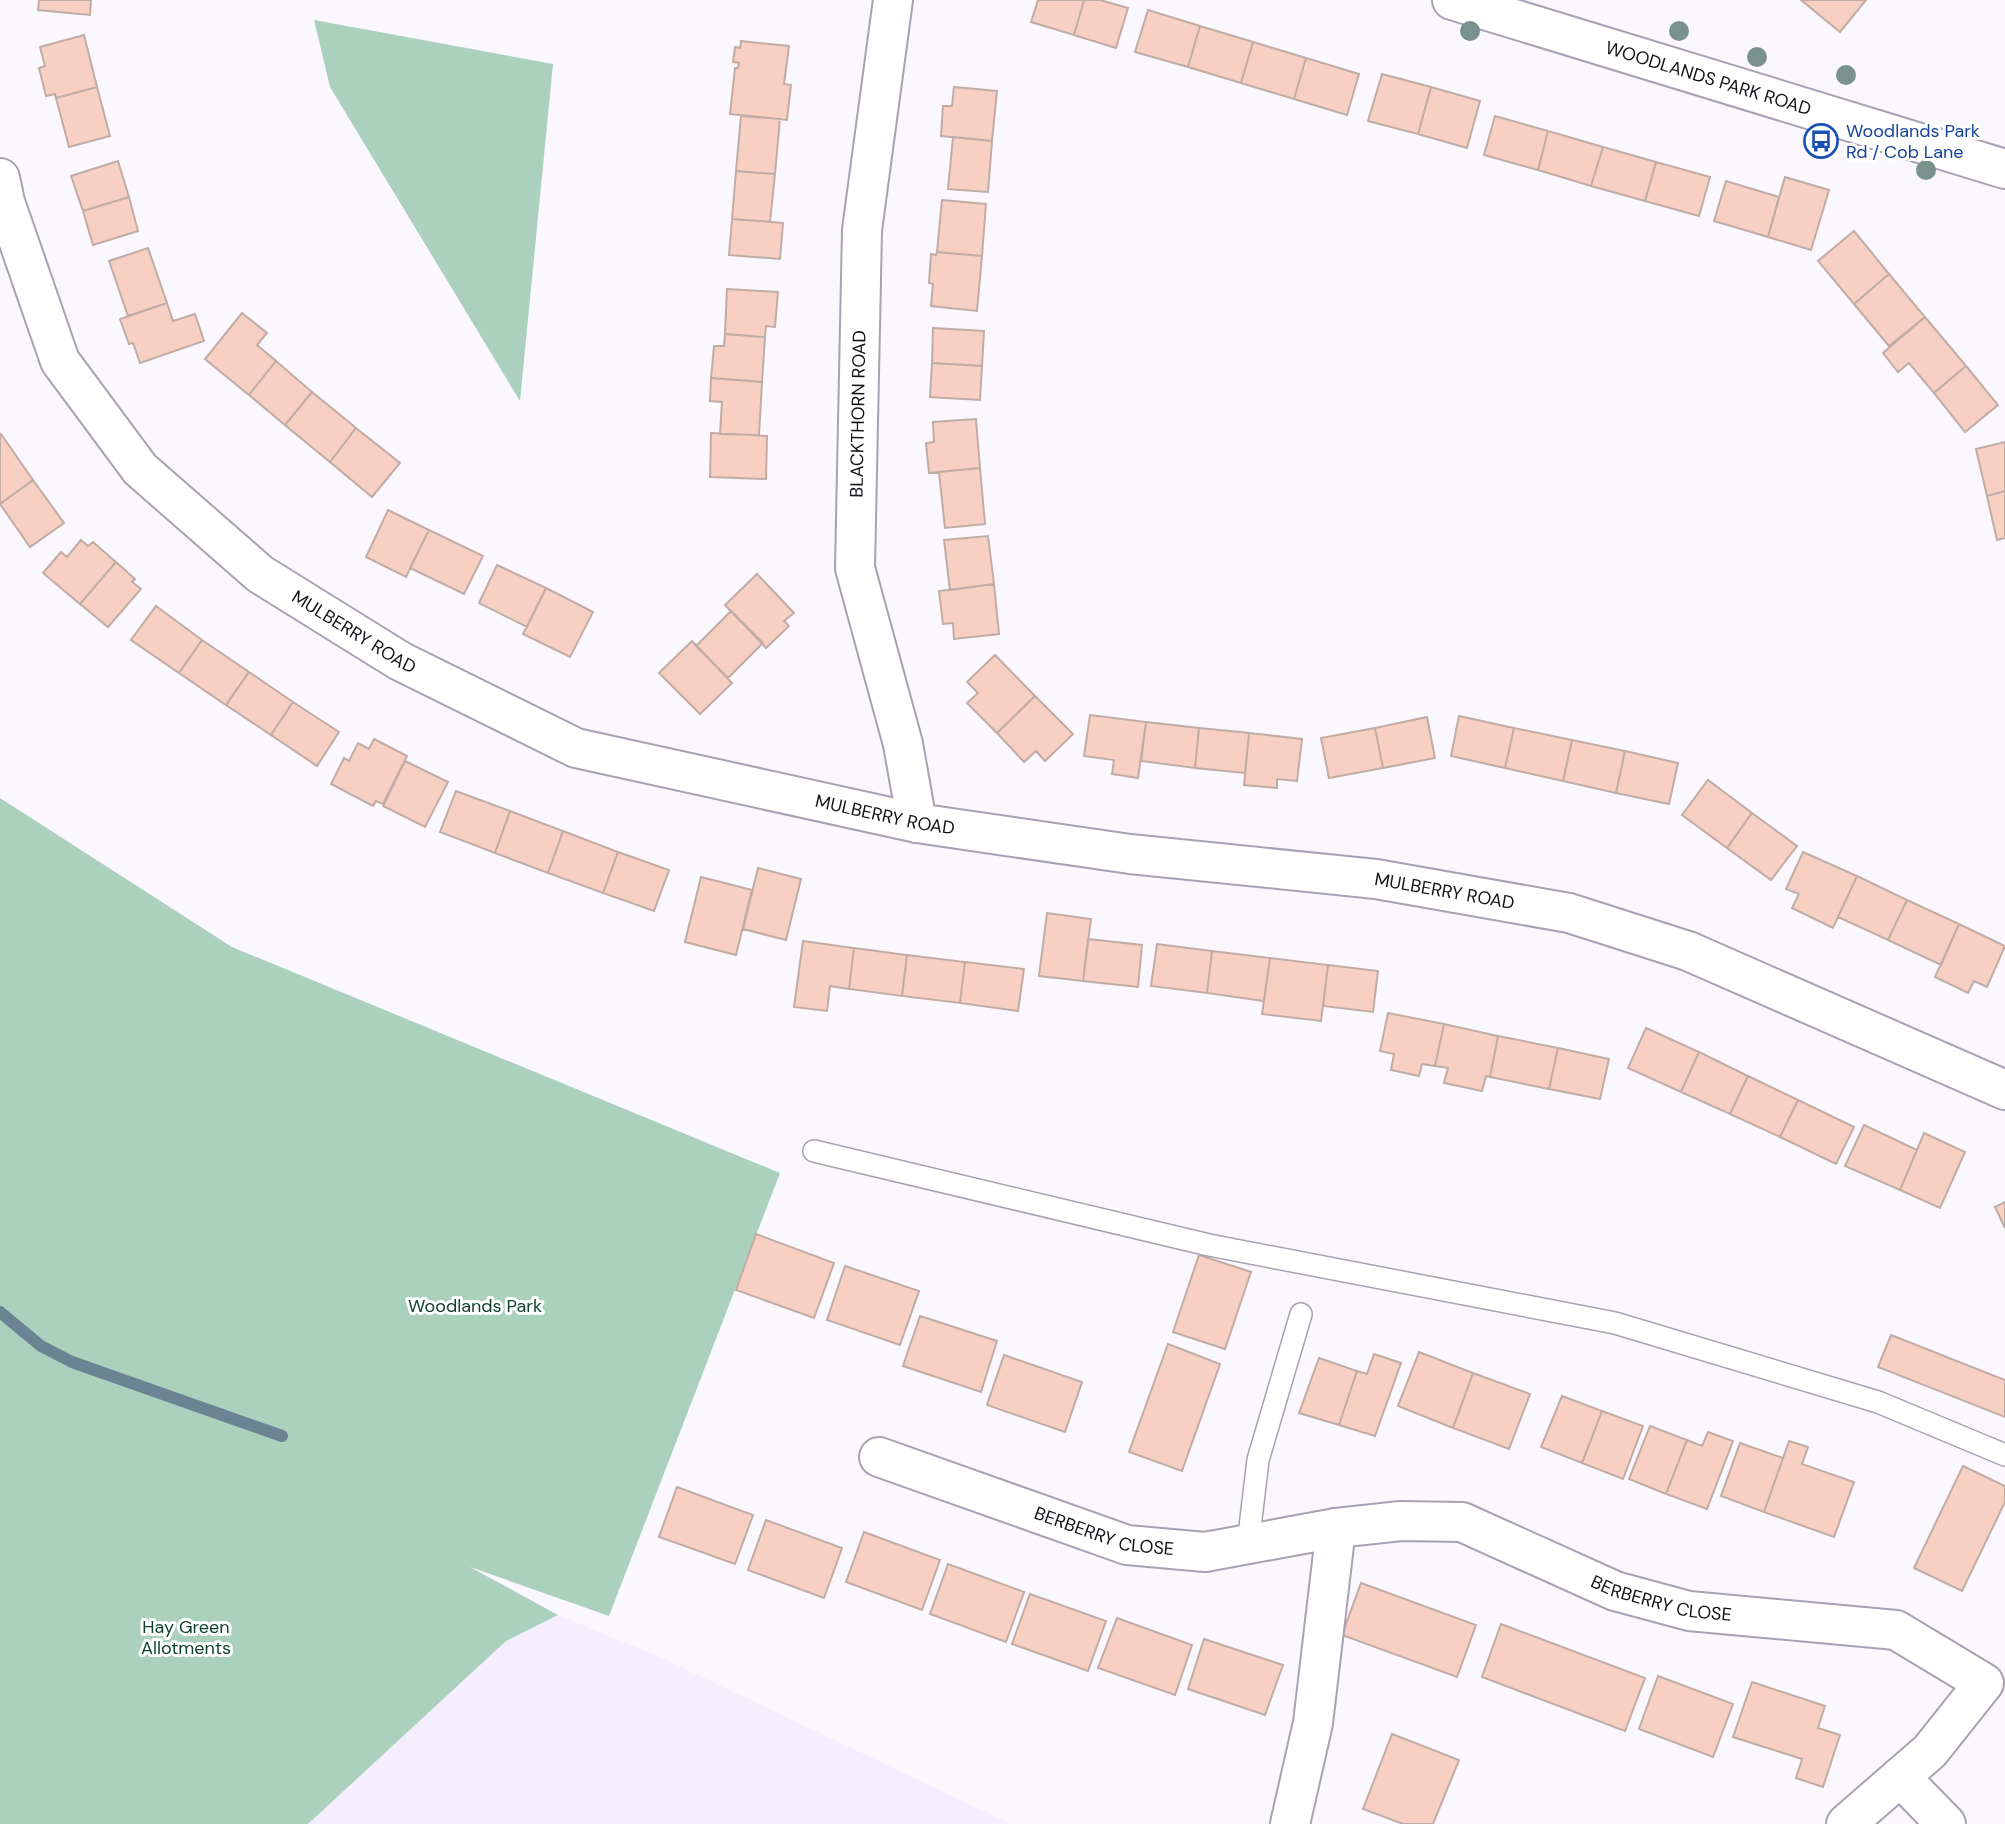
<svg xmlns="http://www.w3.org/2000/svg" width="2005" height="1824" font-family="'DM Sans',sans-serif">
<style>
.built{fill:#f4eefe}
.green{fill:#acd0be}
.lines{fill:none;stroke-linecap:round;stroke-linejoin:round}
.stream{stroke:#6b8493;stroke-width:12}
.building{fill:#f7d0c3;stroke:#c1aca5;stroke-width:2}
.service-casing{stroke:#a9a1b3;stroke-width:24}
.minor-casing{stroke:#a9a1b3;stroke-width:42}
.tertiary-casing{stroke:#a9a1b3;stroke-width:42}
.service{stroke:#fff;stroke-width:21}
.minor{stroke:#fff;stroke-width:38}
.tertiary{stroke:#fff;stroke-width:38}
.tree{fill:#79928b}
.labels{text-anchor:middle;stroke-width:6;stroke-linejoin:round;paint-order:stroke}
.street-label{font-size:18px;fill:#131117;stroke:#fff}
.transit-label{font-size:18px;fill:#164399;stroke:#fff;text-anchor:start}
.park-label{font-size:18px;fill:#0f402d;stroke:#fff}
</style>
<rect width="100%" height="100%" fill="#faf7fe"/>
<path class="built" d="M558,1615l100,41 353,168h-703l198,-183z"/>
<path class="green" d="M314,20l239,44 -33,337 -190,-314z
M0,798l232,149 548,226 -171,443 -139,-49 88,48 -52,26 -198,183h-308z"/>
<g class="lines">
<path class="stream" d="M0,1312l41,34 31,16 210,74"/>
</g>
<path class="building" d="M39,0h52l-1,15 -52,-5z
M1038,0h46l-10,35 -43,-13z
M1084,0h16l28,8 -12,40 -42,-13z
M1801,0h65l-26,32z
M1148,10l52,16 -12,41 -53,-15z
M1200,26l53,16 -12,41 -53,-16z
M84,35l13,52 -41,11 -1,-4 -9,2 -7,-28 6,-2 -5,-19z
M741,41l48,5 -5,38 7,1 -4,35 -57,-6 5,-46h3l1,-5 -6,-1 2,-15 5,1z
M1253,42l53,16 -12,41 -53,-16z
M1306,58l53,16 -12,41 -53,-16z
M1382,74l49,13 -13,47 -50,-13z
M97,87l13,49 -41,11 -13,-49z
M954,87l43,4 -5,50 -51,-5 2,-30h9z
M1431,87l49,14 -13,47 -49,-14z
M741,116l39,3 -5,55 -39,-3z
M1495,116l53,15 -10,39 -54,-15z
M1548,131l55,16 -12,39 -53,-16z
M953,137l39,4 -4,51 -40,-3z
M1603,147l53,15 -11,39 -54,-15z
M118,161l11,36 -46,14 -12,-35z
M1656,162l54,15 -11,39 -54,-15z
M736,171l39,3 -5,48 -38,-3z
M1785,177l44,13 -18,60 -43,-13z
M1726,181l53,16 -11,40 -54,-16z
M129,197l9,34 -45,14 -10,-34z
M942,200l44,4 -4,52 -45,-4z
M732,219l51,4 -3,36 -51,-4z
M1854,231l35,43 -35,30 -36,-43z
M148,248l19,55 -39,13 -19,-55z
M937,252l45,4 -5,55 -46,-5 2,-22 -4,-1 2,-29 5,1z
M1889,274l36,43 -36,29 -35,-42z
M727,289l51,3 -3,35 -9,-1 -1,11 -40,-3z
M167,303l6,18 22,-7 9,27 -64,22 -7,-20 -4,1 -9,-25z
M242,313l25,20 -10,12 19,16 -27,34 -44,-36z
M1925,317l41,49 -32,27 -25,-30 -11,9 -15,-19z
M933,328l51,3 -2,35 -50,-3z
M725,334l40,3 -3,45 -51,-4 3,-32h10z
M276,361l36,31 -27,33 -36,-30z
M932,363l50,3 -2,34 -50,-3z
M1966,366l32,39 -33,27 -31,-39z
M711,378l51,4 -3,53 -39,-1 2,-32 -12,-1z
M312,392l44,36 -26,34 -45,-37z
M976,419l4,49 -51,5 -3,-30 8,-1 -1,-20z
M356,428l44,35 -28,34 -42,-35z
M711,433l56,3 -1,43 -56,-2z
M1,434l32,46 -33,24v-69z
M2005,442v49l-18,5 -11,-47z
M980,468l5,56 -40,4 -6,-56z
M33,480l31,43 -34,24 -30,-43z
M2005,491v47l-8,2 -10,-44z
M388,510l41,20 -23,47 -40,-20z
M429,530l54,26 -19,38 -54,-26z
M988,536l6,48 -44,6 -6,-50z
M81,540l7,6 5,-4 23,20 -36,42 -37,-31 18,-21 6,5z
M116,562l19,17 -3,3 9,7 -33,38 -28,-23z
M497,565l49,23 -19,39 -48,-24z
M757,574l37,39 -10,8 5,5 -23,22 -41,-43z
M994,584l5,50 -45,5 -1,-16 -10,1 -4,-33z
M546,588l47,24 -23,45 -47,-23z
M156,606l46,34 -23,33 -48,-33z
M731,611l32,32 -35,35 -32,-32z
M202,640l47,32 -23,33 -47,-32z
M692,641l40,42 -32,31 -41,-41z
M995,655l40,41 -38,37 -30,-30 11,-10 -11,-11z
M249,672l44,30 -22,33 -45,-30z
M1035,696l38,38 -28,27 -9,-10 -12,11 -27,-29z
M293,702l46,30 -22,34 -46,-31z
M1090,715l56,7 -8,56 -26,-4 2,-14 -30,-4z
M1459,716l55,12 -9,40 -54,-12z
M1427,717l8,41 -52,10 -8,-40z
M1146,722l53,6 -4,40 -54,-7z
M1199,728l50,5 -4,40 -50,-5z
M1375,728l8,40 -54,10 -8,-40z
M1514,728l58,12 -9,41 -58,-13z
M1249,733l53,6 -5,42 -20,-2v9l-33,-3z
M374,739l33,17 -24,48 -7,-3 -3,5 -42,-22 13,-26 5,3 9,-18 11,6z
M1572,740l53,11 -9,42 -53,-12z
M1625,751l53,12 -9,41 -53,-11z
M405,761l43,21 -23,45 -42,-21z
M1708,780l44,33 -25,35 -45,-33z
M456,791l54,20 -15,42 -55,-21z
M510,811l53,20 -15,42 -53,-20z
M1752,813l45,33 -26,34 -44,-32z
M563,831l55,21 -15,41 -55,-20z
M618,852l51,18 -15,41 -51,-18z
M1803,852l54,24 -24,52 -41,-20 7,-14 -13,-5z
M758,868l43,11 -15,61 -43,-11z
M1857,876l50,24 -19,40 -50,-23z
M701,877l51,13 -16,65 -51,-13z
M1907,900l52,24 -18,41 -53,-25z
M1047,913l44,6 -8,62 -44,-5z
M1959,924l46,22 -18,41 -13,-6 -6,12 -33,-16z
M1088,939l54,6 -4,42 -55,-6z
M803,941l51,7 -5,41 -19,-3 -3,25 -33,-4z
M1157,944l55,7 -5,42 -56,-7z
M854,948l53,7 -5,41 -53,-7z
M1212,951l58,7 -6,43 -57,-8z
M907,955l58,7 -5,41 -58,-7z
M1270,958l58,7 -7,56 -59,-7z
M965,962l59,7 -6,42 -58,-8z
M1328,965l50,6 -5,41 -50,-6z
M1388,1013l56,11 -9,42 -13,-2 -3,12 -28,-6 3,-16 -14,-3z
M1444,1024l54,12 -8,41 -4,-1 -4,15 -38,-8 4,-15 -13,-2z
M1646,1028l53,24 -18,40 -53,-24z
M1498,1036l60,12 -9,41 -59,-12z
M1558,1048l51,11 -9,40 -51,-10z
M1699,1052l49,24 -18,38 -49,-22z
M1748,1076l50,24 -18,37 -50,-23z
M1798,1100l56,27 -18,37 -56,-27z
M1864,1125l53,25 -17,40 -55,-24z
M1924,1133l41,19 -25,56 -40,-18z
M2005,1202v26l-10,-21z
M756,1234l78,29 -20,55 -78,-28z
M1199,1255l52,17 -26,77 -52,-17z
M845,1266l74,25 -19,54 -73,-25z
M920,1316l77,25 -16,51 -78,-26z
M1891,1335l114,45v37l-127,-50z
M1168,1344l52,20 -38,107 -53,-19z
M1419,1352l54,21 -20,55 -55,-22z
M1374,1354l27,9 -26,73 -36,-11 18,-54 10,3z
M1004,1355l78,27 -17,50 -78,-27z
M1319,1358l38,13 -18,54 -40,-12z
M1473,1373l57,21 -21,55 -56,-21z
M1562,1396l40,15 -20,52 -41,-16z
M1602,1411l41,15 -20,53 -41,-16z
M1650,1426l37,14 -21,54 -37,-15z
M1708,1432l25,9 -26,68 -41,-15 21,-54 15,6z
M1789,1441l19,6 -6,17 52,18 -20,55 -70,-25z
M1740,1443l43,15 -19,54 -43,-16z
M1963,1466l42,20v16l-43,89 -48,-23z
M677,1487l76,28 -18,49 -76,-27z
M766,1520l76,28 -18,50 -76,-28z
M864,1532l76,28 -18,50 -76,-28z
M948,1564l76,28 -18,50 -76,-28z
M1361,1583l115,42 -19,52 -115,-42z
M1030,1594l76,27 -18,50 -76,-27z
M1117,1618l75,27 -17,50 -77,-27z
M1501,1624l144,54 -20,53 -143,-54z
M1204,1639l79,26 -18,50 -77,-26z
M1658,1676l75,28 -20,53 -74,-28z
M1752,1682l73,24 -7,22 22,7 -17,52 -27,-9 6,-19 -69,-22z
M1392,1734l67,26 -26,64h-30l-40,-15z"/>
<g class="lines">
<g class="service-casing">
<path id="service" d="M814,1151l395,94 406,78 263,79 127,53
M1248,1544l10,-84 43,-146"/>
</g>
<g class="minor-casing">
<g id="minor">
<path d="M893,0l-31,230 -7,338 48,176 14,79"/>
<path id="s1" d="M0,178l5,24 55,159 80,108 120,105 140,87 176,87 341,75 213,31 246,25 193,34 119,38 317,139"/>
<path id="s2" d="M879,1457l248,88 78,7 131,-24 65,-7 61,1 153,69 74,20 207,19 88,53 -54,68 -84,73"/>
<path d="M1900,1777l46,47"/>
<path d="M1290,1824l23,-101 23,-195"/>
</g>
</g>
<g class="tertiary-casing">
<g id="tertiary">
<path id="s3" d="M1452,0l553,169"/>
</g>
</g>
<use href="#service" class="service"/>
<use href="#minor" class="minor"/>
<use href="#tertiary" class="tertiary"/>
</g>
<g class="tree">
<circle cx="1470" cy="31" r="10"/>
<circle cx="1679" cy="31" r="10"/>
<circle cx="1757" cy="57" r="10"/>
<circle cx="1846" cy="75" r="10"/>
<circle cx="1926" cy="170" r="10"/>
</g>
<defs>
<g id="bus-ring" transform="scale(1.75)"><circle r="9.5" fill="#fff" stroke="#1a4fb4" stroke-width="1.5"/><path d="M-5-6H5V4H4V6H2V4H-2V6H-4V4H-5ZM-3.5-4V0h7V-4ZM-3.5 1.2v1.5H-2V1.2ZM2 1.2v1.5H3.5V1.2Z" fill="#1a4fb4"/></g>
</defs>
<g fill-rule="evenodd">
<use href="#bus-ring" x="1821" y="141"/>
</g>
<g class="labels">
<g class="street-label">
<text dy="6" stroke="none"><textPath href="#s3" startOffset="268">WOODLANDS PARK ROAD</textPath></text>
<text transform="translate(858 414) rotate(-89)" y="6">BLACKTHORN ROAD</text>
<text dy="6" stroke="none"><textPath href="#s1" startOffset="597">MULBERRY ROAD</textPath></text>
<text dy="6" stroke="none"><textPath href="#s1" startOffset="1164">MULBERRY ROAD</textPath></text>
<text dy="6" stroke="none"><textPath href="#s1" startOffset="1729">MULBERRY ROAD</textPath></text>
<text dy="6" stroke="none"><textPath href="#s2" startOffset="238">BERBERRY CLOSE</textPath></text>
<text dy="6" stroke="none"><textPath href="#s2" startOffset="816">BERBERRY CLOSE</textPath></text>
</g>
<g class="transit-label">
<text x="1846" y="137">Woodlands Park<tspan x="1846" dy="21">Rd / Cob Lane</tspan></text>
</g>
<g class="park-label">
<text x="475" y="1312">Woodlands Park</text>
<text x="186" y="1633">Hay Green<tspan x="186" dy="21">Allotments</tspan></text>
</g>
</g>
</svg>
